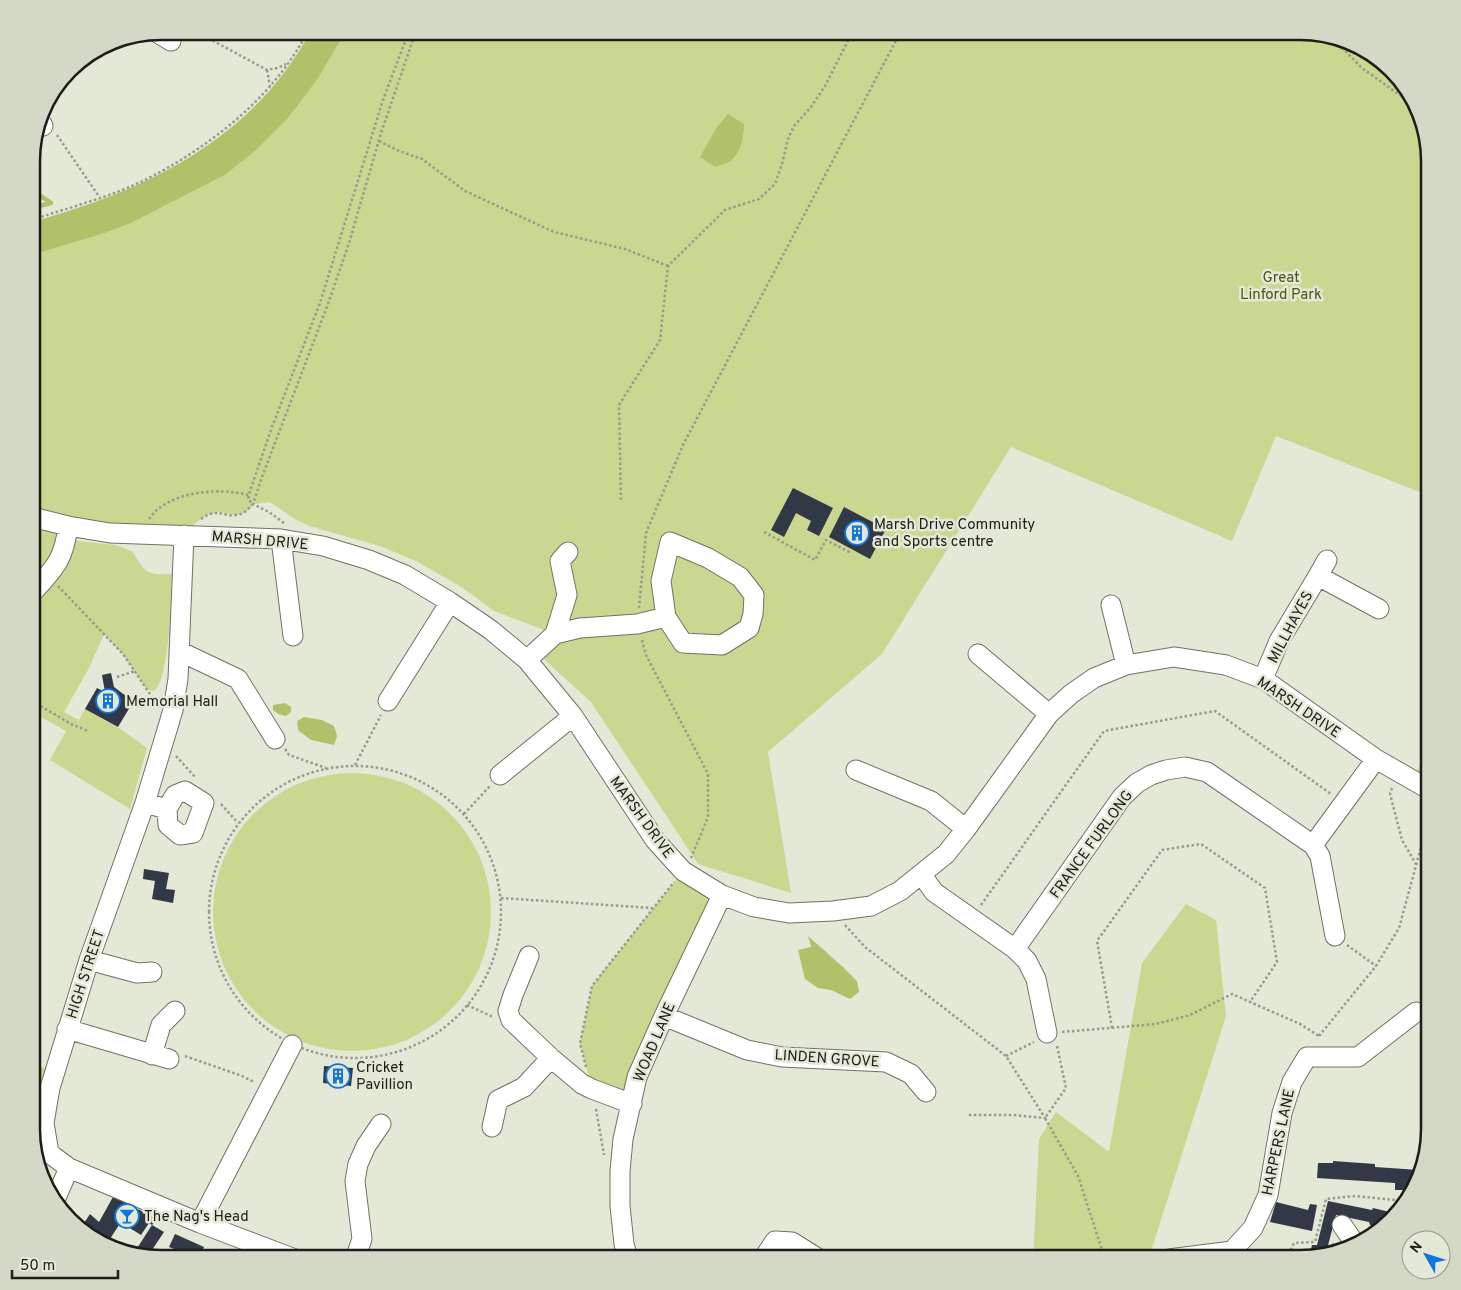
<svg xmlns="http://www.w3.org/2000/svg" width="1461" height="1290" font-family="Overpass,sans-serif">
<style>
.green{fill:#c9d791}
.water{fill:#b0c169}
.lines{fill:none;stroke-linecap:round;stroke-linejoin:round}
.stream{stroke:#b0c169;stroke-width:4.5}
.building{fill:#303945}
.minor-casing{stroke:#6f7363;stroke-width:21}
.path{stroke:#979a8c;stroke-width:2.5;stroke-dasharray:2.5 2.5;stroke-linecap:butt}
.minor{stroke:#fff;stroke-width:19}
.labels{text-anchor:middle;stroke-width:5;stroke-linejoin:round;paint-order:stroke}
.park-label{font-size:15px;fill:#4b5515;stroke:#e4e8d6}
.poi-label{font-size:15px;fill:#1c1e17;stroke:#e4e8d6;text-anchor:start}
.street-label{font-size:15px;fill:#1c1e17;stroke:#e4e8d6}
.rim{fill:none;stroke:#1c1e17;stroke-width:2.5}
</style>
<rect width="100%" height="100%" fill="#e4e8d6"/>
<path class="green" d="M346,31h954l50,10 42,28 28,42 10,50v335l-154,-60 -44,105 -221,-94 -129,207 -114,98 23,141 -93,-29 -107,-162 -55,-50 19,-18 -61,-23 -31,-23 -45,-26 -38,-16 -71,-20 -16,-8 -23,-16 -16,2 -8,8 -9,3 -18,-3 -12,3 -12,8 -11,12 -116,-9 -1,14 48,5 17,6c14,22 14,24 40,23 -1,22 -2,106 -18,117l-7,-1 -24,-36 -19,-20 -15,34 -25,44 15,8 6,-11 37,21 25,18 -17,61 -80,-49 16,-29 -34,-19v-457l76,-23 23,-9 94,-48 63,-57 29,-38z
M1430,748v42l-19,-9z
M213 912a139 139 0 1 1 278 0a139 139 0 1 1-278 0Z
M683,871l39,24 -90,209 -40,-15 -12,-46 12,-57z
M1186,904l30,16 10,96 -75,235h88l-3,8h-203l6,-120 17,-27 53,40 33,-189z
M32,1062l14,7 -14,70z"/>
<path class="water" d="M311,31h35l-29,49 -29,38 -32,32 -31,25 -94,48 -23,9 -76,23v-33c115,-32 219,-81 279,-191z
M728,114l16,10c0,13 -3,29 -14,37 -4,3 -11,4 -15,6l-15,-10 17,-30z
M285,703l6,4v5l-5,4 -8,-2 -5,-4v-5z
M304,717l18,3 12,6 3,10 -3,9 -23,-5 -13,-10 -1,-9z
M808,936l36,32 13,13 2,11 -9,7 -19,-9 -13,-2 -13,-9 -7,-29 13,-3z"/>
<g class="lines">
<path class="stream" d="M32,208l19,-5 -19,-13"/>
</g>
<path class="building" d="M793,488l40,20 -14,28 -12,-6 4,-9 -15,-8 -12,24 -13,-7z
M844,507l42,22 -16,30 -41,-22z
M111,673l3,14 12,9 4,11 -12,20 -33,-18 12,-21 8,4 -3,-17z
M144,869l25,4 -3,16 9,1 -2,13 -21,-4 3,-18 -12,-2z
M1430,984v20l-10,-8z
M324,1066l29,2 -2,18 -28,-3z
M1333,1161l42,3v3l44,3 -1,12 -2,3h-6v5h-15v-7l-78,-5 1,-15h15z
M113,1197l17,8 27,14 -5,6 -3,-2 -8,12 -13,-8 -2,2 -7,-4 -13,20 -11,-9 2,-3 -13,-10 6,-9 9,8z
M1328,1201l44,9 1,-2 21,5v-2h4l-6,10 -10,6 -12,-2 -1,-3 -33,-7 -10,38 -17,4 3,-12h5z
M1276,1202l32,8 2,-6 7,1 -5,26 -42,-9z
M152,1225l12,7 -16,24 -14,-3z
M175,1234l29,13 -5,12h-29l4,-10 -5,-2z"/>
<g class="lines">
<g class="minor-casing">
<path id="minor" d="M156,32l15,9
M40,121l3,5
M32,517l36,9 42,7 171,6 42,7 46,14 36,15 45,27 41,28 36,30 46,56 82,124 28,31 39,24 32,12 35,6 44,-2 38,-5 29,-15 46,-37 20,-25 83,-115 22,-20 23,-16 32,-13 48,-8 52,8 37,14 113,80 54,31
M184,535l-6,144 -5,31 -28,93 -56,157 -39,128 -6,35 5,30 20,15 131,55 95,36
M281,539l12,97
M670,542l38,16 32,19 14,18 -1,19 -4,14 -27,17 -39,-2 -17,-26 -5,-36z
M1318,576l9,-16
M32,593c22,-24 32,-33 36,-67
M1111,605l15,60
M555,634l12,-39 -7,-34 8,-9
M179,651l59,28 37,60
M978,654l71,60
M527,660l28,-26 25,-6 57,-4 29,-7
M1263,679l16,-38 39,-65 61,33
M388,701l62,-99
M856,770l75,31 35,28
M500,775l73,-59
M145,803l22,6 8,-14 10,-4 19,12 -11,30 -13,2 -12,-10 -1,-16
M1313,845l7,11 15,80
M922,875l12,17 81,57 107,-152 15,-14 14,-8 15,-5 19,-3 22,5 106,73 63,-86
M1015,949l12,12 9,18 11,54
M529,956l-16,39 -5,16 3,9 40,38 31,26 10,5 40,15
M89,960l48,13 15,-1
M664,1016l83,34 35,7 104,5 25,12 15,18
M67,1029l102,30
M152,1055l9,-30 14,-14
M492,1127l6,-27 26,-13 27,-29
M55,1200l14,-32
M200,1223l92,-178
M1342,1225l14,20
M355,1259l7,-20 -7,-58 3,-17 8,-18 15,-22
M628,1259l-4,-15 -4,-38v-35l3,-32 14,-62 27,-61 58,-121
M763,1259l12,-18 17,1 27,17
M1169,1259l63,-8 21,-23 15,-33 14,-82 10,-31 15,-25h51l58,-45"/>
</g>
<path class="path" d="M195,31l72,39 10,-2 9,-4
M1331,37l31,31 56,40
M267,70l3,16
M57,135l43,63
M379,141l20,10 23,8 43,32 89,41 71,17 43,17
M32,220c38,-13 79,-23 115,-41 64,-33 127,-82 161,-148
M621,500l-2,-95 41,-65 8,-74 57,-56 34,-11 16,-15 7,-20 6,-25 6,-13 17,-19 14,-21 28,-55
M149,519c19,-28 70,-32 100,-24
M201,519c17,-12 20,-2 35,-4 8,0 13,-7 17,-11l-5,-5 2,-8 22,-64 48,-124 63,-203 26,-69
M284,523l-15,-11 -16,-8 9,-27 66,-173 21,-61 32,-110 35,-102
M764,532l51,28 11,-20 25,13
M32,561l4,4
M58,586l65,68 29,43 6,6
M639,608l7,-75 37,-88 218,-414
M642,640l4,15 62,119v43l-17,41
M117,677l18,-6
M32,701l39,23 17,7
M285,749l4,6 37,13
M176,756l20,22
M355,765l26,-50
M209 912a146 146 0 1 1 292 0a146 146 0 1 1-292 0Z
M1392,788l-2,6 12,46 14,24
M221,804l17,19
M464,814l26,-28
M501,898l151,10
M981,905l123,-174 111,-20 116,83
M845,925l20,22 141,109 39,62 -32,-3h-46
M1347,945l29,21
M467,1005l26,12
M1112,1028l-15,-87 65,-91 39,-6 64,44 12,74 -27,40
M1062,1032l94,-8 34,-9 42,-21 68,30 19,12
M1319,1036l57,-70 23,-38 31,-114
M1057,1046l9,42 -21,30 33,58 27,83
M185,1056l57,20 12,6
M1006,1056l28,-14
M586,1067l-6,-24 12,-57 82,-104
M596,1109l8,46
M1328,1248l7,-5
M1286,1259l8,-16 21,-1 11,-43 30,-3 49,5"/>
<use href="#minor" class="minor"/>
</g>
<defs>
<g id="building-ring" transform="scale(1.25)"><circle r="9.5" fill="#e4e8d6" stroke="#1076de" stroke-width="1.5"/><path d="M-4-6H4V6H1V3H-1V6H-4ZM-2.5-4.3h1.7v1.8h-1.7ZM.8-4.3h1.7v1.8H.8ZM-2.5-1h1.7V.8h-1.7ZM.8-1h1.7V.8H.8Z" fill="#1076de"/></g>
<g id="bar-ring" transform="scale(1.25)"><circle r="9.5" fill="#e4e8d6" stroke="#1076de" stroke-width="1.5"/><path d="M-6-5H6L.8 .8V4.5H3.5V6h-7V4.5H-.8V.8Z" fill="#1076de"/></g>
</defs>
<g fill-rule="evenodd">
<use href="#building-ring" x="857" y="533"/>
<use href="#building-ring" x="108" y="701"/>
<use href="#building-ring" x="338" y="1076"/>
<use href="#bar-ring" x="127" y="1216"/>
</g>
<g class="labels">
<g class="park-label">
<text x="1281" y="282">Great<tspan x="1281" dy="17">Linford Park</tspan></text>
</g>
<g class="poi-label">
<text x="874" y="529">Marsh Drive Community<tspan x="874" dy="17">and Sports centre</tspan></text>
<text x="126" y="706">Memorial Hall</text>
<text x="356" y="1072">Cricket<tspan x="356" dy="17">Pavillion</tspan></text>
<text x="144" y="1221">The Nag's Head</text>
</g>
<g class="street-label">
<text transform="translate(260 540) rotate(5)" y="5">MARSH DRIVE</text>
<text transform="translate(1290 627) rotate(-62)" y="5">MILLHAYES</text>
<text transform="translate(1299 707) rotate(34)" y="5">MARSH DRIVE</text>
<text transform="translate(642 817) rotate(54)" y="5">MARSH DRIVE</text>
<text transform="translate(1091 844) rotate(-54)" y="5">FRANCE FURLONG</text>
<text transform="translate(85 974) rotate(-72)" y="5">HIGH STREET</text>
<text transform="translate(654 1042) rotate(-67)" y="5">WOAD LANE</text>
<text transform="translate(827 1058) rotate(4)" y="5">LINDEN GROVE</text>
<text transform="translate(1278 1142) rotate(-78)" y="5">HARPERS LANE</text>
</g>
</g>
<path d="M0 0H1461V1290H0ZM161 40H1300A121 121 0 0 1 1421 161V1129A121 121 0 0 1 1300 1250H161A121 121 0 0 1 40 1129V161A121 121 0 0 1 161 40Z" fill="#d4d8c7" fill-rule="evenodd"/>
<path class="rim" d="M161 40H1300A121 121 0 0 1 1421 161V1129A121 121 0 0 1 1300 1250H161A121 121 0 0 1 40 1129V161A121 121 0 0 1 161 40Z"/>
<g transform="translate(1426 1255) rotate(309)"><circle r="24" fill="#e4e8d6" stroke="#94978a"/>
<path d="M0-4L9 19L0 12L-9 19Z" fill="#1076de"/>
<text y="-8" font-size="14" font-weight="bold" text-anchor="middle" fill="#1c1e17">N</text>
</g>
<path d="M12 1270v8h106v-8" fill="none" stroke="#1c1e17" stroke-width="2.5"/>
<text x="20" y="1270" font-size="15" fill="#1c1e17" stroke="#e4e8d6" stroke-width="4" paint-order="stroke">50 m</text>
</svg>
